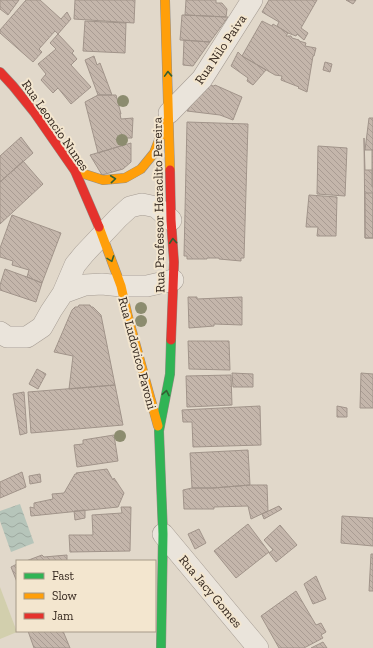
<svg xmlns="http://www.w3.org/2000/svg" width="373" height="648" font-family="'Zilla Slab',serif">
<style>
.pitch{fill:#d2cfad}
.water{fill:url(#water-waves)}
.building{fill:url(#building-back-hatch);stroke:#a1948a}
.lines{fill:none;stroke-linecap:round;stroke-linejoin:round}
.street-casing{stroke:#a69d94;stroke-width:22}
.fast-casing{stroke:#958d84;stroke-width:10}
.slow-casing{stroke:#958d84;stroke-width:10}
.jam-casing{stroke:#958d84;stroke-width:10}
.street{stroke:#eae4db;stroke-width:21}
.fast{stroke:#30b455;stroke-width:9}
.slow{stroke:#ff9f0a;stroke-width:9}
.jam{stroke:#e5322d;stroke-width:9}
.tree{fill:#8c8c6f}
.oneway{stroke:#325f33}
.labels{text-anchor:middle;stroke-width:4;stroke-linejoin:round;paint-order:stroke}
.street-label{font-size:13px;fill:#33261d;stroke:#f3e6cf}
</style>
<defs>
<pattern id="water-waves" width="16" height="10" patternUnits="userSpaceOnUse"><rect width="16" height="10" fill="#b6c5ba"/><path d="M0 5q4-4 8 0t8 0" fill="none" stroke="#9da99f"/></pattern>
<pattern id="building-back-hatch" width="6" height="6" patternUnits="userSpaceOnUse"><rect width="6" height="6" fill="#c4b6ab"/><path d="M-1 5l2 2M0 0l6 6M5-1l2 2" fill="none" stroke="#a99c93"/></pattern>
</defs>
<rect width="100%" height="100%" fill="#e1d8ca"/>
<path class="pitch" d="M0,587l17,45 -17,7z"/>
<path class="water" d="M20,504l14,39 -23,9 -11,-31v-10z"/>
<path class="building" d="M0,0h19l-11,15 -8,-6z
M26,0h14l21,19 6,-7 4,7 -13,15 -3,-3 -16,18 3,3 -9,10 -33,-29v-3z
M75,0h60l-1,23 -60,-4z
M186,0h30v3h6l5,6 -1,8 -41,-2z
M269,0h48l-16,28 7,5 -4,7 -7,-6 -1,2 -8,-3 -11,-7 2,-4 -17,-10z
M346,0h10l-3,4z
M182,15h3l43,2 -18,25 -30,-2z
M85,21l41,2 -1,30 -42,-2z
M262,21l10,5 1,-2 15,9 -2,3h5l1,2 7,2v1l7,2 -1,3 11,2 -2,8h-1l-6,36 -9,-4 1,-1 -18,-7 1,-4 -7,-1 -33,-19z
M58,34l16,17 -2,2 5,6 -6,6 20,22 -20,17 -13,-16 -5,5 -12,-13 5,-6 -8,-10 18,-15 -6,-6z
M184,40l26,2 -17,24 -10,-1z
M238,52l4,4 24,14 -13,15 -6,-4 1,-3 -17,-12z
M94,56l3,9 3,-2 12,32h-14l-13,-35z
M325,62l7,2 -2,8 -7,-2z
M207,85l7,1 1,-1 27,12 -9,23 -13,-5 -33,-4 8,-11z
M98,95h18l5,19h-1l1,5 12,-1 -1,20h-10l2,7 -26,8 -13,-51z
M369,118h4v32h-8z
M187,122l61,2 -4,134h-3v3l-22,-2v-1h-12v1h-20v-3h-3z
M21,137l12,16 -33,29v-26z
M364,138l1,32h8v68h-8z
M131,143v19l-8,7 -21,6 -12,-20z
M318,146l29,2 -2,48 -28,-2z
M372,150h1v37h-1z
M23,161l20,23 -43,40v-42z
M365,193h8v45h-8z
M309,195l28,2 -1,39h-19l1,-9h-12z
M12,215l49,18 -19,50 -15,-6 2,-7 -17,-5 1,-4 -13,-4v-9z
M5,269l22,8 15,6 -6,19 -36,-12v-5z
M188,297h9v2l45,-2v28l-28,-1v2l-25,2z
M79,305h11l1,2h2l8,8 14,70 -46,4 4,-33 -19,-4 18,-42 3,-3h3z
M188,341h41l1,29 -41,-1z
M37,369l9,5 -8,15 -9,-5z
M232,373l21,1v13h-20z
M361,373l12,1v34h-13z
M231,375l1,30 -45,2 -1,-31z
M115,385l8,40 -92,8 -3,-41z
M24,392l3,41 -7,2 -7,-41z
M260,406l1,39 -68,2 -1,-25h-9l-1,-12z
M337,406l10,2v9h-10z
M114,435l4,26 -41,6 -3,-22 9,-1v-4z
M248,450l2,35 -37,3h-21l-2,-35z
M107,469l6,11 1,-2 10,15 -6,14 -87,9 -1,-9 4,1v-5l19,-4 -1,-5 12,-1 11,-19h2l-1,-1z
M22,472l4,15 -26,11v-16z
M40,474l1,8 -11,2 -1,-8z
M250,485h17l1,26 -17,8 -3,-13 -34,1v2h-30l-1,-19 9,-2h21z
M279,506l3,3 -18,10 -2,-5z
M121,507h10l-1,44 -60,1 -1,-17h24l-1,-20 30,-2z
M85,510v8l-10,2 -1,-9z
M342,516l31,2v28l-32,-3z
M248,524l21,28 -33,26 -22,-27z
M280,525l17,20 -21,17 -7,-9 4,-3 -9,-10z
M199,529l7,14 -11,6 -7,-15z
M371,554h2v37h-4z
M42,555l2,2 23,-2v6h-41z
M17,564v18l-6,-15z
M316,576l10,23 -13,5 -9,-20z
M296,591l20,34 5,-2 5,9 -5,3 2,3 -19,10h-25l-18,-32z
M28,631h35l7,17h-36z
M323,642l4,6h-16z"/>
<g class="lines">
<g class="street-casing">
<path id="street" d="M169,113l33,-34 50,-79
M63,293l22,-8 17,-1 19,2h26l26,-6
M0,332l7,5h20l15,-10 9,-16 12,-18 12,-28 9,-11 34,-36 12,-11 12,-3 14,3 15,13
M163,534l95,114"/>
</g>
<g class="fast-casing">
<path id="fast" d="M161,648l2,-114 -4,-103 11,-57 1,-34"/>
</g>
<g class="slow-casing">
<path id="slow" d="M165,0l5,170
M75,171l28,9 22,-2 16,-9 13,-16 12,-31
M99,227l22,59 7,31 30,109"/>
</g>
<g class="jam-casing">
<path id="jam" d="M0,72l13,14 21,26 41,59 24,56
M170,170l1,50 3,42 -3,78"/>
</g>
<use href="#street" class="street"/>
<use href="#fast" class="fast"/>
<use href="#slow" class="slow"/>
<use href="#jam" class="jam"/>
</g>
<g class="tree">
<circle cx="123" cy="101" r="6"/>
<circle cx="122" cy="140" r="6"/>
<circle cx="141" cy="308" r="6"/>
<circle cx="141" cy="321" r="6"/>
<circle cx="120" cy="436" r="6"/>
</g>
<defs><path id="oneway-chevron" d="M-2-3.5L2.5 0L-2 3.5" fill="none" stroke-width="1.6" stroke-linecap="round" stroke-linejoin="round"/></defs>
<g class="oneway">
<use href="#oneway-chevron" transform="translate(168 74) rotate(-92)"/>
<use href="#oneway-chevron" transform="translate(113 179) rotate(-6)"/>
<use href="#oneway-chevron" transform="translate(173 241) rotate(-94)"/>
<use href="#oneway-chevron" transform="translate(111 259) rotate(70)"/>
<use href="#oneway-chevron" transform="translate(166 393) rotate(-79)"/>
</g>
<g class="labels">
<g class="street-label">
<text transform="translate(220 49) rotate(-56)" y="5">Rua Nilo Paiva</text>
<text transform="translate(56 125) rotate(55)" y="5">Rua Leoncio Nunes</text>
<text transform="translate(158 205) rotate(-91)" y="5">Rua Professor Heraclito Pereira</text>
<text transform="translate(138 353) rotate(75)" y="5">Rua Ludovico Pavoni</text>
<text transform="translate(211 591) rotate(50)" y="5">Rua Jacy Gomes</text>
</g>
</g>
<rect x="16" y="560" width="140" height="72" fill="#f3e6cf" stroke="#a69988"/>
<rect x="24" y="573" width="20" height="6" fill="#30b455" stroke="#a69988"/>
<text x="52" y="580" font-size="12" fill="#33261d">Fast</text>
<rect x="24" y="593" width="20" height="6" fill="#ff9f0a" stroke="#a69988"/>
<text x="52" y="600" font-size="12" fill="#33261d">Slow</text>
<rect x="24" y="613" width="20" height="6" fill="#e5322d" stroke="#a69988"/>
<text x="52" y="620" font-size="12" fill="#33261d">Jam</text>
</svg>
